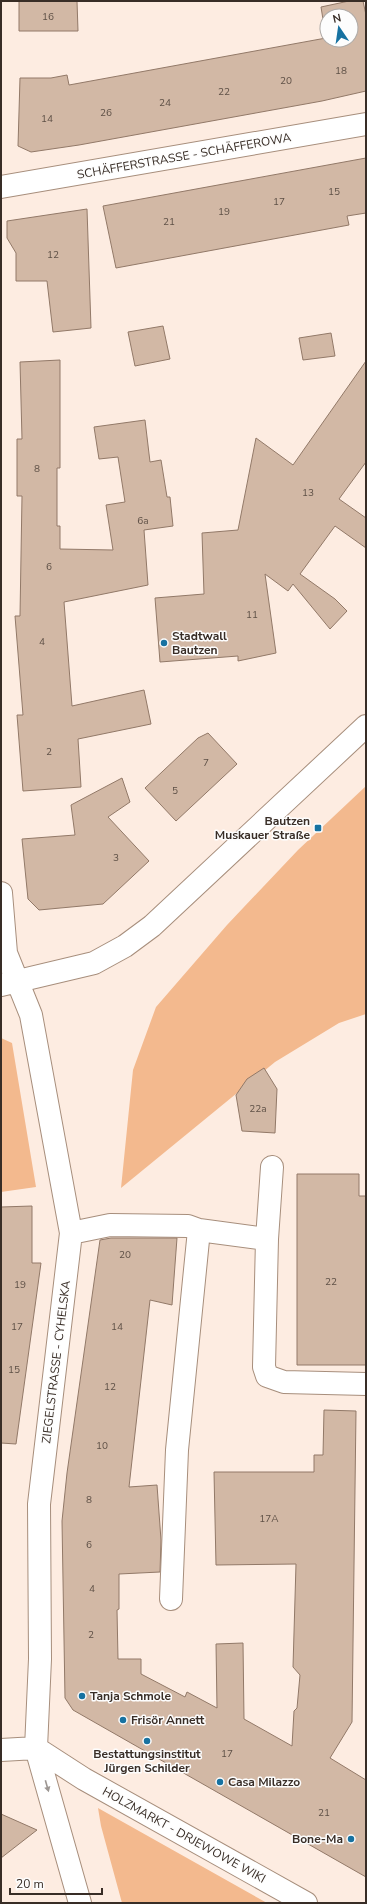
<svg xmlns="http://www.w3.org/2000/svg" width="367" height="1904" font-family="'Nunito Sans',sans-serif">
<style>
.green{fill:#f3b98e}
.building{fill:#d2b8a5;stroke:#927968;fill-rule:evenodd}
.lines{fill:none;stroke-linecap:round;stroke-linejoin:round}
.minor-casing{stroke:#a78e7c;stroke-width:24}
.minor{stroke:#fff;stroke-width:22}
.oneway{fill:#9c9692}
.poi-dot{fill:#1772a1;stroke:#fdfdfd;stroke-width:1.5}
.labels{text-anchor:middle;stroke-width:3;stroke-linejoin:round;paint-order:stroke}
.number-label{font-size:10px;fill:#5e5046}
.street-label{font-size:12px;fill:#382d26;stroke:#fdfdfd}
.poi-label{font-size:12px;font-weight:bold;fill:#382d26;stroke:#fdfdfd;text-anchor:start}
</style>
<rect width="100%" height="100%" fill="#fdece1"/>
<path class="green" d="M366,786v228l-27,9 -64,39 -154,126 12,-118 23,-63 71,-82 71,-75z
M1,1038l11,5 24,144 -35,5z
M98,1808l169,95h-145l-21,-77z"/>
<path class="building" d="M19,1h58l1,30h-59z
M349,1h14l3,14v76l-44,10 -243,44 -48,7 -13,-6 2,-68h31l16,-3 2,10 257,-47 -5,-31zM327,16h24v24h-24z
M366,158v55l-19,3 2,9 -233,43 -13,-62z
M87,209l4,119 -38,4 -6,-51h-31v-28l-9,-15v-17z
M163,326l7,33 -35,7 -7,-34z
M331,333l4,23 -32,4 -4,-22z
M60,360v108h-3v58h3v23l53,1 -7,-45 19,-3 -7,-45 -19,2 -5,-32 51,-7 5,42 11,-2 6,37h3l3,29 -29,4 4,55 -84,17 8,104 72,-16 7,34 -73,15 3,48 -58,4 -6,-76h6l-8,-99h5l2,-120h-5v-57h5l-2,-77z
M366,361v101l-27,37 27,19v30l-31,-22 -35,48 35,25 12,12 -17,18 -37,-45 -5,7 -23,-17 11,79 -38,8v-5l-78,6 -5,-64 49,-4 -2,-61 36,-3 18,-92 37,27z
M208,733l29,31 -61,57 -31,-33 53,-50z
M122,778l8,24 -22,15 41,44 -46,43 -64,6 -11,-11 -6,-60 53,-4 -4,-30z
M264,1068l13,21 -2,44 -33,-2 -6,-36 11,-16z
M297,1174h62v22h7v169h-69z
M32,1206v57h9l-25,181 -15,-1v-236z
M111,1238h66l-5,67 -22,-5 -21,187 28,-2 4,55 -1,32 -41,2v35l-2,1 1,49h23v15l44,23 2,-5 30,16 -1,-64 27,-1 1,76 48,27 2,-35 3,-3 3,-33 -7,-8 3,-103 -80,1 -2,-93h100v-17h9l1,-45 32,1 -4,311 -22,36 36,22v97l-293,-167 -8,-12 -3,-177 5,-48 33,-233z
M1,1814l36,16 -36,28z"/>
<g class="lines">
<g class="minor-casing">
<path id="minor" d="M1,187l365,-63
M1,893l5,60 25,62 40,218 -32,271 1,155 -4,89 44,155
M1,985l93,-22 31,-17 27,-20 214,-200
M199,1230l68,9 -3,128 3,9 17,6 82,2
M71,1233l39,-8 78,1 11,4 -22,220 -6,149
M267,1239l5,-72
M36,1748l48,31 222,124
M1,1750l35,-2"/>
</g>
<use href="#minor" class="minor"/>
</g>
<defs><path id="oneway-solid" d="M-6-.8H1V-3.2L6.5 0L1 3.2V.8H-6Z"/></defs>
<use class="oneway" href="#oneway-solid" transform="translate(47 1786) rotate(74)"/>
<g class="poi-dot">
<circle cx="164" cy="643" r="4"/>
<rect x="314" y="824" width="8" height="8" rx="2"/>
<circle cx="82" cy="1696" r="4"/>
<circle cx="123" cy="1720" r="4"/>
<circle cx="147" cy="1741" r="4"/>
<circle cx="220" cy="1782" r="4"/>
<circle cx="351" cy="1839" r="4"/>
</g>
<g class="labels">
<g class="number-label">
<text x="48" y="20">16</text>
<text x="341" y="74">18</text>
<text x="286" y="84">20</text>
<text x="224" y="95">22</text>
<text x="165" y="106">24</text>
<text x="106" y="116">26</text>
<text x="47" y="122">14</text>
<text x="334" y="195">15</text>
<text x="279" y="205">17</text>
<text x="224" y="215">19</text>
<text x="169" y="225">21</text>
<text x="53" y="258">12</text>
<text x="37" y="472">8</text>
<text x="308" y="496">13</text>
<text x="143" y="524">6a</text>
<text x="49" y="570">6</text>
<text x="252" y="618">11</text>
<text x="42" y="645">4</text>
<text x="49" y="755">2</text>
<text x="206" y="766">7</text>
<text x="175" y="794">5</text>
<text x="116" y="861">3</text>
<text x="258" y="1112">22a</text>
<text x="125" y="1258">20</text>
<text x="331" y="1285">22</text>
<text x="20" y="1288">19</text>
<text x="17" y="1330">17</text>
<text x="117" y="1330">14</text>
<text x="14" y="1373">15</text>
<text x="110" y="1390">12</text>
<text x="102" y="1449">10</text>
<text x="89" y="1503">8</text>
<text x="269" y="1522">17A</text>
<text x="89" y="1548">6</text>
<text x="92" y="1592">4</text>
<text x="91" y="1638">2</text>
<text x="227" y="1757">17</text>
<text x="324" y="1816">21</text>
</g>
<g class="street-label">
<text transform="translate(184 156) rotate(-10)" y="4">SCHÄFFERSTRASSE - SCHÄFFEROWA</text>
<text transform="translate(56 1362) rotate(-83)" y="4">ZIEGELSTRASSE - CYHELSKA</text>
<text transform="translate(184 1835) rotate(29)" y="4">HOLZMARKT - DRJEWOWE WIKI</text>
</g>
<g class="poi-label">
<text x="172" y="640">Stadtwall<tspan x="172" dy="14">Bautzen</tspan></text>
<text x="310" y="825" text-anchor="end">Bautzen<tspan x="310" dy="14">Muskauer Straße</tspan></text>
<text x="90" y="1700">Tanja Schmole</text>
<text x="131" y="1724">Frisör Annett</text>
<text x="147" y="1758" text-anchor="middle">Bestattungsinstitut<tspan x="147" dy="14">Jürgen Schilder</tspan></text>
<text x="228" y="1786">Casa Milazzo</text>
<text x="343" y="1843" text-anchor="end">Bone-Ma</text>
</g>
</g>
<rect width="367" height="1904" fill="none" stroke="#382d26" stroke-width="4"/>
<g transform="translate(339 28) rotate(347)"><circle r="19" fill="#fdfdfd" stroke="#aeaaa7"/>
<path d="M0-3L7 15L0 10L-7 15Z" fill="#1772a1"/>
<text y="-6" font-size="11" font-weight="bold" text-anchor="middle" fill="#382d26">N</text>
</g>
<path d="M10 1888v6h92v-6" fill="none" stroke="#382d26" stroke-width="2"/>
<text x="16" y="1888" font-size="12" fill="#382d26" stroke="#fdfdfd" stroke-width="3" paint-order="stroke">20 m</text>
</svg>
